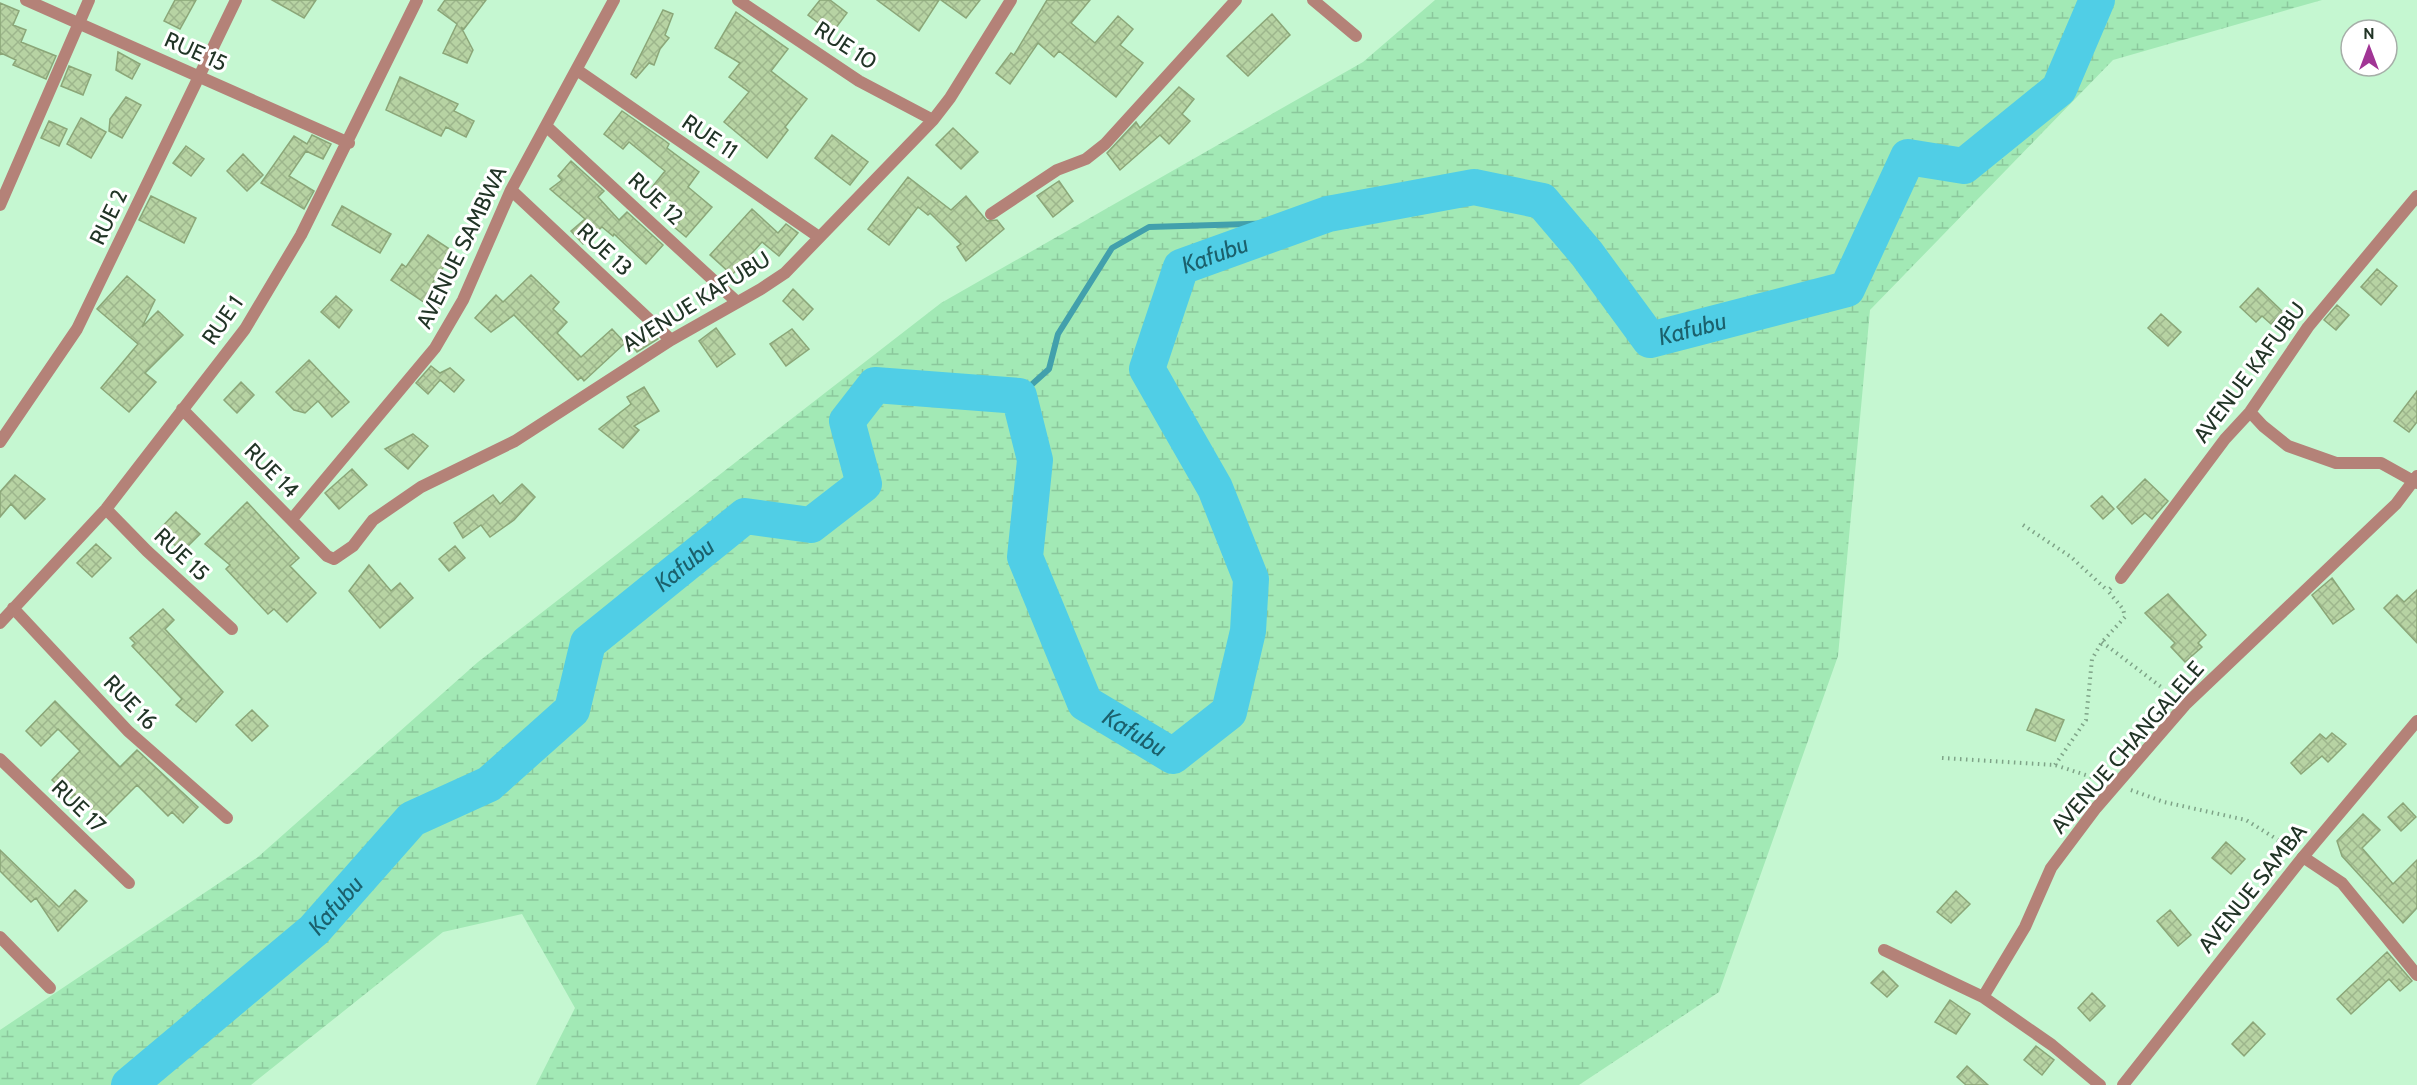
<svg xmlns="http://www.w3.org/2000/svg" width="2417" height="1085" font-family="Cabin,sans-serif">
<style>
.wetland{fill:url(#wetland-marsh)}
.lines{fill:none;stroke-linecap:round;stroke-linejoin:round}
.stream{stroke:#42a0ac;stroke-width:6}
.river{stroke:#50cee6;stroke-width:36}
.building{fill:url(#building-cross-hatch);stroke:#8ba678;stroke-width:1.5}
.path{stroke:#7ea387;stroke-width:4;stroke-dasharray:1.5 4.5;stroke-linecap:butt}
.minor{stroke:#b48278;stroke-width:12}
.tertiary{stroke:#b48278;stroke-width:12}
.labels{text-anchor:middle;stroke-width:6;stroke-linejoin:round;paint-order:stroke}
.street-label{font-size:22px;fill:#213426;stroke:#fff}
.water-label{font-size:24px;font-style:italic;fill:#1b606c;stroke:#fff}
</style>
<defs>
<pattern id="wetland-marsh" width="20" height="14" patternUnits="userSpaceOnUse" patternTransform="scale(1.5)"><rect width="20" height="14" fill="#a2e9b5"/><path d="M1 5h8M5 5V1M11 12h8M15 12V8" fill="none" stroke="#8bc89c"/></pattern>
<pattern id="building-cross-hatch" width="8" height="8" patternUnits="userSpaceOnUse" patternTransform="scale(1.5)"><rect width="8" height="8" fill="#b7d3a3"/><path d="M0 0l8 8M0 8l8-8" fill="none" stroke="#9db68c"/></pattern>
</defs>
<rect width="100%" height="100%" fill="#c5f7d1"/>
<path class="wetland" d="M1435,0h887l-209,60 -243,250 -32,346 -119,336 -140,93h-1043l39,-77 -53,-94 -79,18 -192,153h-251v-55l258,-173 220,-195 463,-359 422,-241z"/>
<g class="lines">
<path class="stream" d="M1019,396l30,-27 9,-35 54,-86 37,-21 160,-5"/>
<path class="river" id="s1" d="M129,1085l185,-155 98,-111 77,-35 83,-74 16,-67 157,-127 66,9 53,-41 -17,-63 28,-36 144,11 16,64 -10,97 60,146 88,53 56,-44 19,-81 3,-52 -36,-91 -68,-119 34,-102 147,-53 146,-27 68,14 45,53 63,86 197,-51 61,-132 56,9 95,-77 38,-89"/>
</g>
<path class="building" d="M175,0h21l-16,29 -16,-8z
M272,0h44l-12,18z
M445,0h41l-22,29 -3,-2 12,23 -6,13 -24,-10 14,-29 -19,-14z
M820,0h10l17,13 -15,20 -24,-18z
M877,0h62l-20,31z
M941,0h39l-14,18z
M1047,0h43l-19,23 24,20 23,-27 15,13 -13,16 23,18 -27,34 -57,-46 -5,6 -16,-14 -28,41 -14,-11 15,-20 3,2z
M0,3l19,8 -6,14 13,5 -5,12 35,14 -10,23 -33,-14 3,-5 -15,-7 -1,2z
M663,10l10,4 -8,21 4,3 -9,11 -6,16 -5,-2 -13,15 -5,-4z
M736,12l52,37 -17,22 36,28 -22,28 3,3 -21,28 -43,-36 25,-30 -20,-15 11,-14 -25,-15z
M1272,14l18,21 -42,41 -21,-20z
M118,52l22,12 -8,15 -16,-9z
M69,66l22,9 -8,20 -22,-9z
M400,77l58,27 -4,7 20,10 -8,16 -20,-10 -5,9 -55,-26z
M1179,87l15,12 -12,15 8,7 -21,23 -9,-9 -40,35 -13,-17 29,-31 4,6z
M126,97l15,8 -19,33 -13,-7 1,-12z
M622,111l42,29 5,4 -2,4 32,24 -11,15 24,20 -26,30 -12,-10 12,-14 -34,-26 13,-16 -36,-29 -6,7 -19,-15z
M81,118l25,14 -15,26 -24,-14z
M49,121l18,8 -8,17 -18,-8z
M953,128l25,24 -17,17 -25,-24z
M312,135l19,9 -8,15 -17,-8 -17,25 25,15 -10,18 -43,-26 33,-47 13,8z
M832,135l36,27 -18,23 -35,-27z
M186,146l18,13 -13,17 -18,-13z
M243,154l20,21 -16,16 -20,-20z
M571,161l33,30 -6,6 21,23 8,-8 36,33 -17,19 -32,-30 -1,2 -11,-9 -19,17 -12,-13 14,-12 -35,-30 12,-9 -4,-4z
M908,177l43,33 15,-14 21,25 10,-1 7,9 -38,32 -9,-14 4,-3 -31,-31 -2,2 -10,-8 -29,38 -21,-16z
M1059,181l14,20 -20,16 -16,-21z
M151,196l45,22 -12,25 -45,-23z
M342,206l49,28 -11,19 -48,-28z
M752,209l26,24 8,-9 12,9 -19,23 -17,-14 -30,33 -22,-20z
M428,235l26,17 -21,30 16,11 -12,18 -46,-31 11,-16 4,3z
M2377,269l20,17 -16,19 -20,-18z
M531,275l28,27 -6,7 14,13 -10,11 24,24 31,-28 13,14 -41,38 -3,-4 -3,3 -64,-65 -23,17 -16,-14 21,-23 7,7z
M127,276l28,24 -13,27 16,-16 25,24 -38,38 11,9 -27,30 -28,-24 37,-44 -41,-35z
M2258,288l25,24 -12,12 -9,-8 -6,6 -16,-15z
M793,289l20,20 -10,11 -20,-19z
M336,296l16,14 -13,18 -18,-16z
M2337,305l12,10 -13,15 -12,-10z
M2161,314l20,18 -13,14 -20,-18z
M645,327l13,12 -21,13 -6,-8z
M716,328l19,26 -18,13 -18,-26z
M792,329l17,20 -23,17 -16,-22z
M309,360l40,42 -17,15 -14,-16 -13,12 -11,-3 -18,-18z
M431,366l9,7 10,-5 14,12 -10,12 -14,-12 -12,14 -12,-11z
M241,382l13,13 -17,18 -13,-13z
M644,387l15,24 -25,15 5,4 -16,18 -24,-19 32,-25 -4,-7z
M2417,391v31l-8,10 -15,-11z
M413,434l15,12 -20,23 -23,-20z
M352,469l15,16 -28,24 -14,-16z
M15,475l30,24 -20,20 -14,-15 -11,13v-25z
M2145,479l23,22 -16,18 -7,-6 -13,11 -15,-17z
M522,484l13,13 -21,23 -24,17 -9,-12 -18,13 -9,-15 39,-28 7,9z
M2102,496l12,13 -11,10 -12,-13z
M247,502l52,56 -9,8 26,27 -29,29 -13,-13 -6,5 -42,-45 4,-4 -25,-21z
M176,512l24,22 -18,18 -23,-22z
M96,544l15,14 -19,19 -15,-14z
M455,546l10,12 -16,13 -10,-12z
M369,565l22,26 9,-8 13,15 -33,30 -31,-37z
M2332,578l22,31 -21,15 -21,-29z
M2417,590v53l-33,-35 13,-13 7,7z
M2168,594l38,41 -8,8 4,4 -17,15 -14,-15 4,-4 -30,-30z
M163,609l11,11 -9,9 58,63 -27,30 -20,-17 6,-6 -50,-53 3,-3 -5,-5z
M55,701l65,66 17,-17 61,57 -15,16 -11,-11 -4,4 -31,-31 -35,35 -27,-26 -4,4 -19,-18 28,-29 -22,-22 -17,17 -15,-15z
M2036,709l28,11 -9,21 -28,-11z
M252,710l16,16 -16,15 -16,-16z
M2332,733l14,11 -18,18 -6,-6 -21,18 -10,-11 29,-29 6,5z
M2403,803l13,14 -15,14 -13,-14z
M2363,814l17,16 -18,18 31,36 24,-24v48l-14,15 -61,-67 -5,-15z
M2226,842l19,17 -14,15 -19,-16z
M0,850l59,57 16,-17 12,11 -29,30 -22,-33 -5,4 -31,-31z
M1956,891l14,13 -19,19 -14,-11z
M2170,910l21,25 -13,11 -21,-25z
M2387,952l25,29 -12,10 -11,-12 -38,35 -14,-15z
M1883,971l15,15 -11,11 -16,-14z
M2092,993l13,13 -15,15 -12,-13z
M1950,1000l20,14 -14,20 -21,-12z
M2253,1022l12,12 -21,22 -12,-12z
M2036,1046l18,14 -12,15 -18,-15z
M1967,1066l21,19h-22l-9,-8z"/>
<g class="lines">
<path class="path" d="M2023,525l48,32 37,34
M2102,642l71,54
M1942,758l113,7 46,15
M2055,765l31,-45 6,-61 10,-17 23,-25 -2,-8 -15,-18 3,-3
M2131,790l33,12 82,18 45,28"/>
<path class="minor" d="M26,0l323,143
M738,0l121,81 74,39
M1313,0l43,36
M577,70l242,167
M546,126l191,176
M511,190l160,150
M0,205l89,-205
M991,214l66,-44 29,-11 19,-15 131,-144
M182,409l145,147 7,3 19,-13 20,-26 48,-33 94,-46 156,-101 90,-51 24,-16 148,-153 17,-22 61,-98
M2250,412l13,14 25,20 48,17h45l36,20
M0,442l77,-113 159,-329
M106,509l41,42 85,78
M292,519l143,-171 28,-48 48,-110 103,-190
M2121,578l104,-139 25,-27 58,-85 109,-131
M13,608l115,123 99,87
M0,623l106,-114 139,-180 56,-94 116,-235
M0,759l129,124
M2303,857l39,26 75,92
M0,937l50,51
M1884,950l99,47 69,48 48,40
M1983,997l42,-70 26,-59 45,-60 89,-103 211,-201 21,-28"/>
<path class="tertiary" d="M2123,1085l180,-228 114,-136"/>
</g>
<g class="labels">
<g class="street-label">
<text transform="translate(846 45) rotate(33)" y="8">RUE 10</text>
<text transform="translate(196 51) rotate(24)" y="8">RUE 15</text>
<text transform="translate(710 136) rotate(34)" y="8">RUE 11</text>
<text transform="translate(656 198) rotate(43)" y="8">RUE 12</text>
<text transform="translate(108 217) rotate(-64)" y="8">RUE 2</text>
<text transform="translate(461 247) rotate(-64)" y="8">AVENUE SAMBWA</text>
<text transform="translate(605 249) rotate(43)" y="8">RUE 13</text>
<text transform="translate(696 301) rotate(-32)" y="8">AVENUE KAFUBU</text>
<text transform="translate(222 320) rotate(-55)" y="8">RUE 1</text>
<text transform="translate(2249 372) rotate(-53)" y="8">AVENUE KAFUBU</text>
<text transform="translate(272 470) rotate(45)" y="8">RUE 14</text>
<text transform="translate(182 554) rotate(43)" y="8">RUE 15</text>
<text transform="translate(131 702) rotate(46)" y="8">RUE 16</text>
<text transform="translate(2127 747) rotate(-49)" y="8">AVENUE CHANGALELE</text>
<text transform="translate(79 806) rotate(44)" y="8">RUE 17</text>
<text transform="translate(2252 888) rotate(-51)" y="8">AVENUE SAMBA</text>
</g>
<g class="water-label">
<text dy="8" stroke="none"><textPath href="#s1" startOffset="2254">Kafubu</textPath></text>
<text dy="8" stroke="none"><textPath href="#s1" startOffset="2812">Kafubu</textPath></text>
<text dy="8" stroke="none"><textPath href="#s1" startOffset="778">Kafubu</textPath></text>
<text dy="8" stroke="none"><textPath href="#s1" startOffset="1624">Kafubu</textPath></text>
<text dy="8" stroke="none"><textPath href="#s1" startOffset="274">Kafubu</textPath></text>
</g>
</g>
<g transform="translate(2369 48)"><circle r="28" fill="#ffffff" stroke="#a6aea8" stroke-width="1.5"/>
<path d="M0-4.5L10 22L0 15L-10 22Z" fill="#a13595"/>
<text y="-9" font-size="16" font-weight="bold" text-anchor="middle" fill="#213426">N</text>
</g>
</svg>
